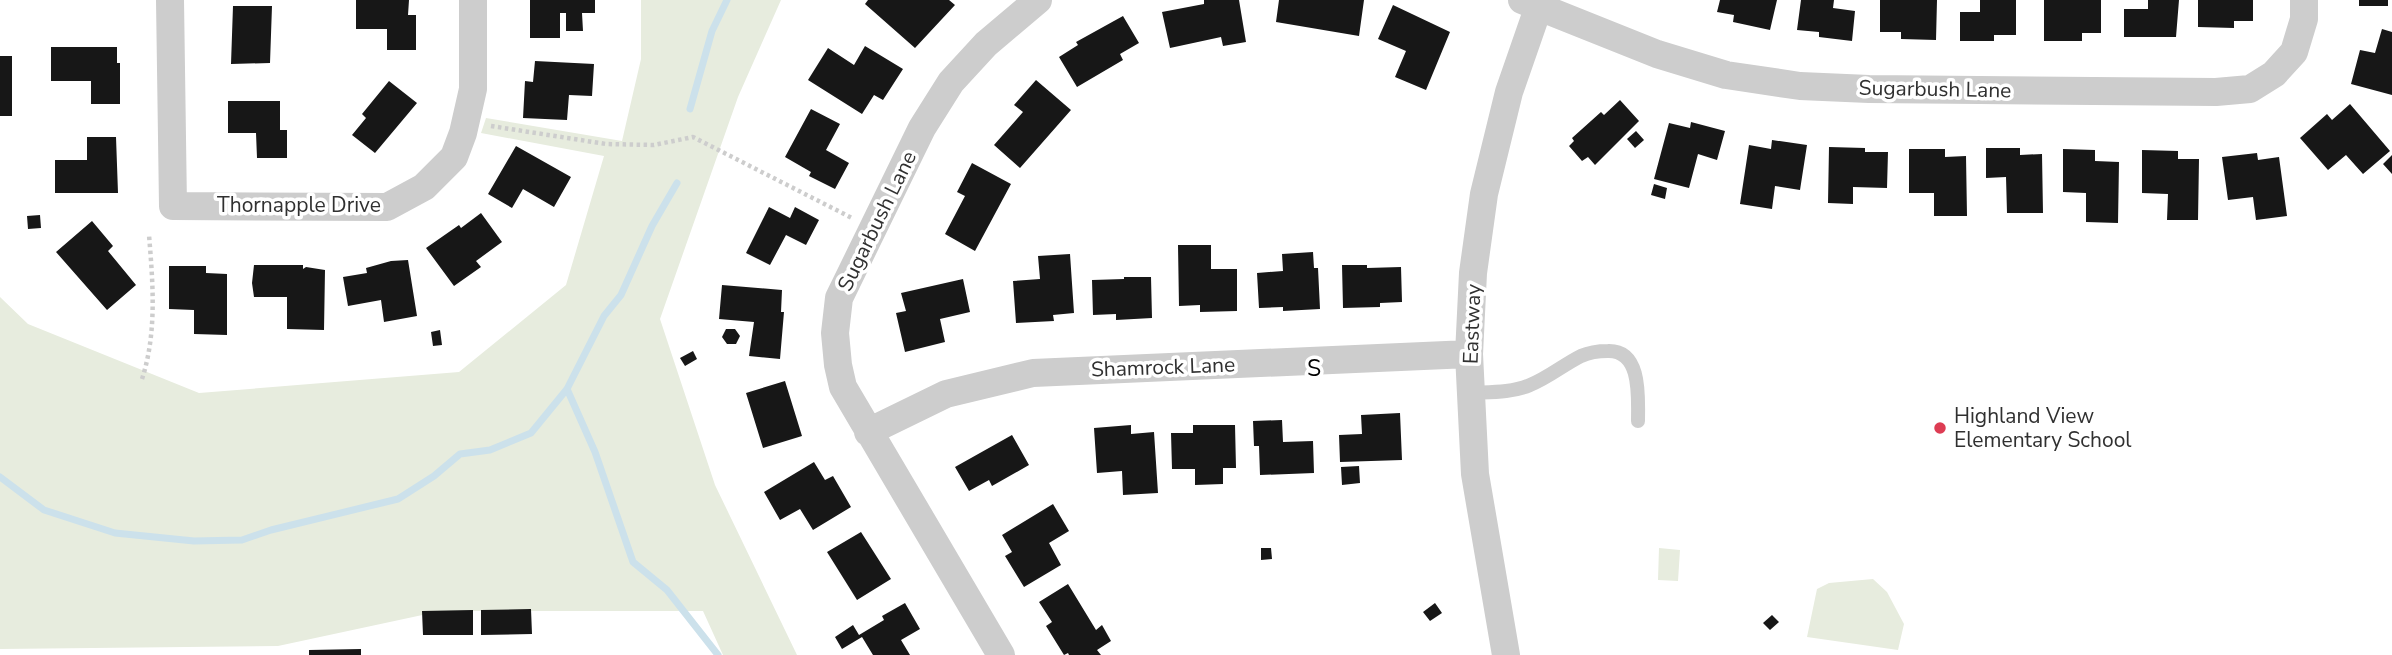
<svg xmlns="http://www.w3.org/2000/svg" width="2392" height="655" font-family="'Nunito Sans',sans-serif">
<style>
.green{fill:#e7ecde}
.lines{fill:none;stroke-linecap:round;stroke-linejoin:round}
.stream{stroke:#cce1eb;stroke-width:7}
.building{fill:#171717}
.path{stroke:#cdcdcd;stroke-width:4.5;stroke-dasharray:3.5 3.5;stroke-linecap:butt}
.service{stroke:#cdcdcd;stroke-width:14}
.minor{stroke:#cdcdcd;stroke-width:28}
.poi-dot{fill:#dd3c53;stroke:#fff;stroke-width:2.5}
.labels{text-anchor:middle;stroke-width:7;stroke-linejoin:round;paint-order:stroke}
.street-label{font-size:21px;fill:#303030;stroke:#fff}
.poi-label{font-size:21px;fill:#303030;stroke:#fff;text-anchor:start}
.neighbourhood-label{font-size:23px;letter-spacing:2px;fill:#000;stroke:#fff}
</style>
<rect width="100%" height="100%" fill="#fff"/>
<path class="green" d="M641,0h140l-43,97 -78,222 55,166 82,170h-74l-20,-44h-262l-163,35 -278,3v-352l28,27 171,69 260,-21 107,-87 38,-129 -123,-23 5,-15 136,23 19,-82z
M1659,548l21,2 -2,31 -20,-1z
M1873,579l14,13 17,32 -6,26 -91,-13 10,-48 12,-6z"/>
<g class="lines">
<path class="stream" d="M690,109l22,-78 15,-31
M567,389l28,63 38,110 34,28 51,65
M0,477l44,33 71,23 79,8 48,-1 29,-10 127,-31 36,-23 26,-22 30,-4 41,-17 36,-44 37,-73 17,-21 31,-69 25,-43"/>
</g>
<path class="building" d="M356,0h53l-1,15h8v35h-29v-21h-31z
M530,0h65v13h-13l1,18h-17v-18h-6v25h-30z
M868,0h81l6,5 -40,43 -50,-44z
M1204,0h35l7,42 -23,4 -2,-9 -51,11 -8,-36 42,-8z
M1279,0h85l-5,36 -83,-14z
M1720,0h57l-7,30 -37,-8 1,-7 -17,-3z
M1801,0h33l-1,8 22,3 -3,30 -33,-4v-5l-22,-2z
M1880,0h57l-1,40 -35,-1v-7h-21z
M1980,0h36v35h-22v6h-34v-29h20z
M2044,0h57v33h-19v8h-38z
M2148,0h31l-3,37h-52v-28h24z
M2198,0h55v21h-19v7l-36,-1z
M2359,0h29v6h-29z
M1393,5l57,27 -24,58 -31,-13 11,-26 -28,-12z
M233,6h39l-2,57 -39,1z
M1123,16l16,27 -19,11 3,6 -46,27 -18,-30 19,-12 -2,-3z
M2382,29l10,3v63l-41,-11 9,-34 15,3z
M865,46l38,23 -20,31 -9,-5 -12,19 -54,-34 20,-32 26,17z
M51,47h66v16h3v41h-29v-23h-40z
M0,56h12v60h-12z
M535,61l59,3 -2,32 -23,-1 -2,25 -44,-2 2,-37 8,1z
M1036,80l35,30 -51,58 -26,-23 29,-33 -9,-7z
M389,81l28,22 -42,50 -23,-18 14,-17 -4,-4z
M1620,100l19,21 -44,44 -7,-8 -6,4 -13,-15 5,-5 -2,-3 29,-26 3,3z
M228,101h52v29h7v28h-30l-1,-25h-28z
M2350,104l40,47 -27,23 -17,-19 -18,15 -28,-32 27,-24 5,6z
M811,109l29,15 -14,26 23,13 -14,26 -26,-13 2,-4 -26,-15z
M1691,122l34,9 -8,29 -19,-6 -9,34 -35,-9 15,-56 21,5z
M1636,131l8,9 -9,8 -8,-9z
M87,137h29l2,56h-63v-33h32z
M1772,140l35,5 -7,45 -25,-4 -3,23 -32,-5 9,-59 22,4z
M516,146l55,31 -17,30 -31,-18 -11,19 -24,-14z
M1829,147l36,1v4h23l-1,36 -34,-1v17l-25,-1z
M1986,148h34v7l22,-1 1,59h-36l-1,-36 -20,1z
M1909,149h36v8l21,-1 1,60h-33v-23h-25z
M2063,149l32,1v11l24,1 -1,61 -32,-1v-29l-23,-1z
M2142,150l36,1v8h21l-1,61h-31l1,-26 -26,-1z
M2257,153l1,7 21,-3 8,59 -31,4 -3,-23 -25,3 -6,-43z
M2392,155v19l-9,-10z
M972,163l39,21 -36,67 -30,-17 20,-38 -8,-4z
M1654,184l13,4 -2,11 -14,-4z
M769,207l21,11 5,-11 24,13 -13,25 -20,-10 -16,30 -24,-12z
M481,213l21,29 -26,19 5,6 -27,19 -28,-38 33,-23 2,3z
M40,215l1,13 -13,1 -1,-13z
M92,221l21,25 -5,5 28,34 -29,25 -51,-58z
M1178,245h33v24h26v42l-37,1v-7l-21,1z
M1313,252l1,16h4l2,41 -37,2v-4l-24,1 -2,-35 26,-2 -1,-17z
M1070,254l4,59 -21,2 1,6 -38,2 -3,-42 27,-2 -2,-23z
M408,260l9,56 -33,6 -3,-22 -33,6 -5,-29 24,-4 -1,-5 25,-7z
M254,265h49v4l3,-2 19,3 -1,60 -37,-1v-32h-33l-2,-14z
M1342,265h25v3l34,-1 1,35 -22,1v4l-37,1z
M169,266h37v7l21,1v61l-33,-1v-24l-25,-1z
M1124,277h27l1,41 -36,2v-6l-23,1 -1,-35 32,-1z
M963,279l7,33 -30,7 5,23 -40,10 -9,-39 10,-2 -5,-18z
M722,285l60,5 -1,22h3l-4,47 -31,-3 5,-34 -35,-3z
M726,329h9l5,7 -4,8h-9l-5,-7z
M440,330l2,15 -9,1 -2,-14z
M693,351l4,8 -12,7 -5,-8z
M785,381l17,55 -39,12 -17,-55z
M1400,413l2,47 -62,2 -1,-27 23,-1 -1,-19z
M1282,420l1,22 30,-1 1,32 -54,2 -1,-29h-5l-1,-25z
M1131,425v9l23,-2 4,61 -35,2 -1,-24 -25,2 -3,-45z
M1193,425h42l1,43h-13v16l-28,1v-16h-23l-1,-36h22z
M1012,435l17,30 -37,21 -3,-6 -20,11 -14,-24z
M814,462l11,18 8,-4 18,31 -38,23 -13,-21 -20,11 -16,-28z
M1359,466l1,17 -18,2 -1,-18z
M1053,504l16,27 -20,12 12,22 -37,22 -19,-31 7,-4 -10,-17z
M861,532l30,47 -34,21 -30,-48z
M1261,548h10l1,11 -11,1z
M1068,584l28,46 6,-5 9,16 -14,9 4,5h-32l-1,-2 -4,2 -18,-29 6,-4 -13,-20z
M905,603l15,26 -19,11 9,15h-37l-11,-18 -20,12 -7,-12 18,-12 6,10 25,-15 -2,-4z
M1435,603l7,10 -12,8 -7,-9z
M531,609l1,25 -51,1v-25z
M473,610v25h-50l-1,-24z
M1772,615l7,7 -9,8 -7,-7z
M361,649v6h-52v-5z"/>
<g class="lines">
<path class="path" d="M491,126l115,18 48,1 39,-8 159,81
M142,379c15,-46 11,-95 7,-144"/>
<path class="service" d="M1471,393c19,-1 40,0 59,-8 18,-7 33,-20 51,-29 9,-4 17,-5 27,-5 34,-1 30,47 30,70"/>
<path class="minor" d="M170,0l3,206 214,1 37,-20 30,-30 9,-24 10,-44v-89
M1522,0l135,54 69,21 74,11 69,3 347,3 34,-3 24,-15 20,-22 10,-33v-19
M868,432l78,-38 87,-21 436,-19
M1001,655l-158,-268 -5,-22 -3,-32 4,-35 83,-170 29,-46 35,-38 52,-44
M1506,655l-31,-181 -6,-120 4,-81 11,-79 25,-102 32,-92"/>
</g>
<circle class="poi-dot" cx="1940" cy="428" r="7"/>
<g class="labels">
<g class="street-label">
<text transform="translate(1935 89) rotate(1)" y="7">Sugarbush Lane</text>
<text x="299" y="212">Thornapple Drive</text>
<text transform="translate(877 221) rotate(-64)" y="7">Sugarbush Lane</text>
<text transform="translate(1472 324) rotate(-88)" y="7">Eastway</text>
<text transform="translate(1163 367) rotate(-2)" y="7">Shamrock Lane</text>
</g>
<g class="poi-label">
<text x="1954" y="423">Highland View<tspan x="1954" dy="24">Elementary School</tspan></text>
</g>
<g class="neighbourhood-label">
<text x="1315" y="376">S</text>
</g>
</g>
</svg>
